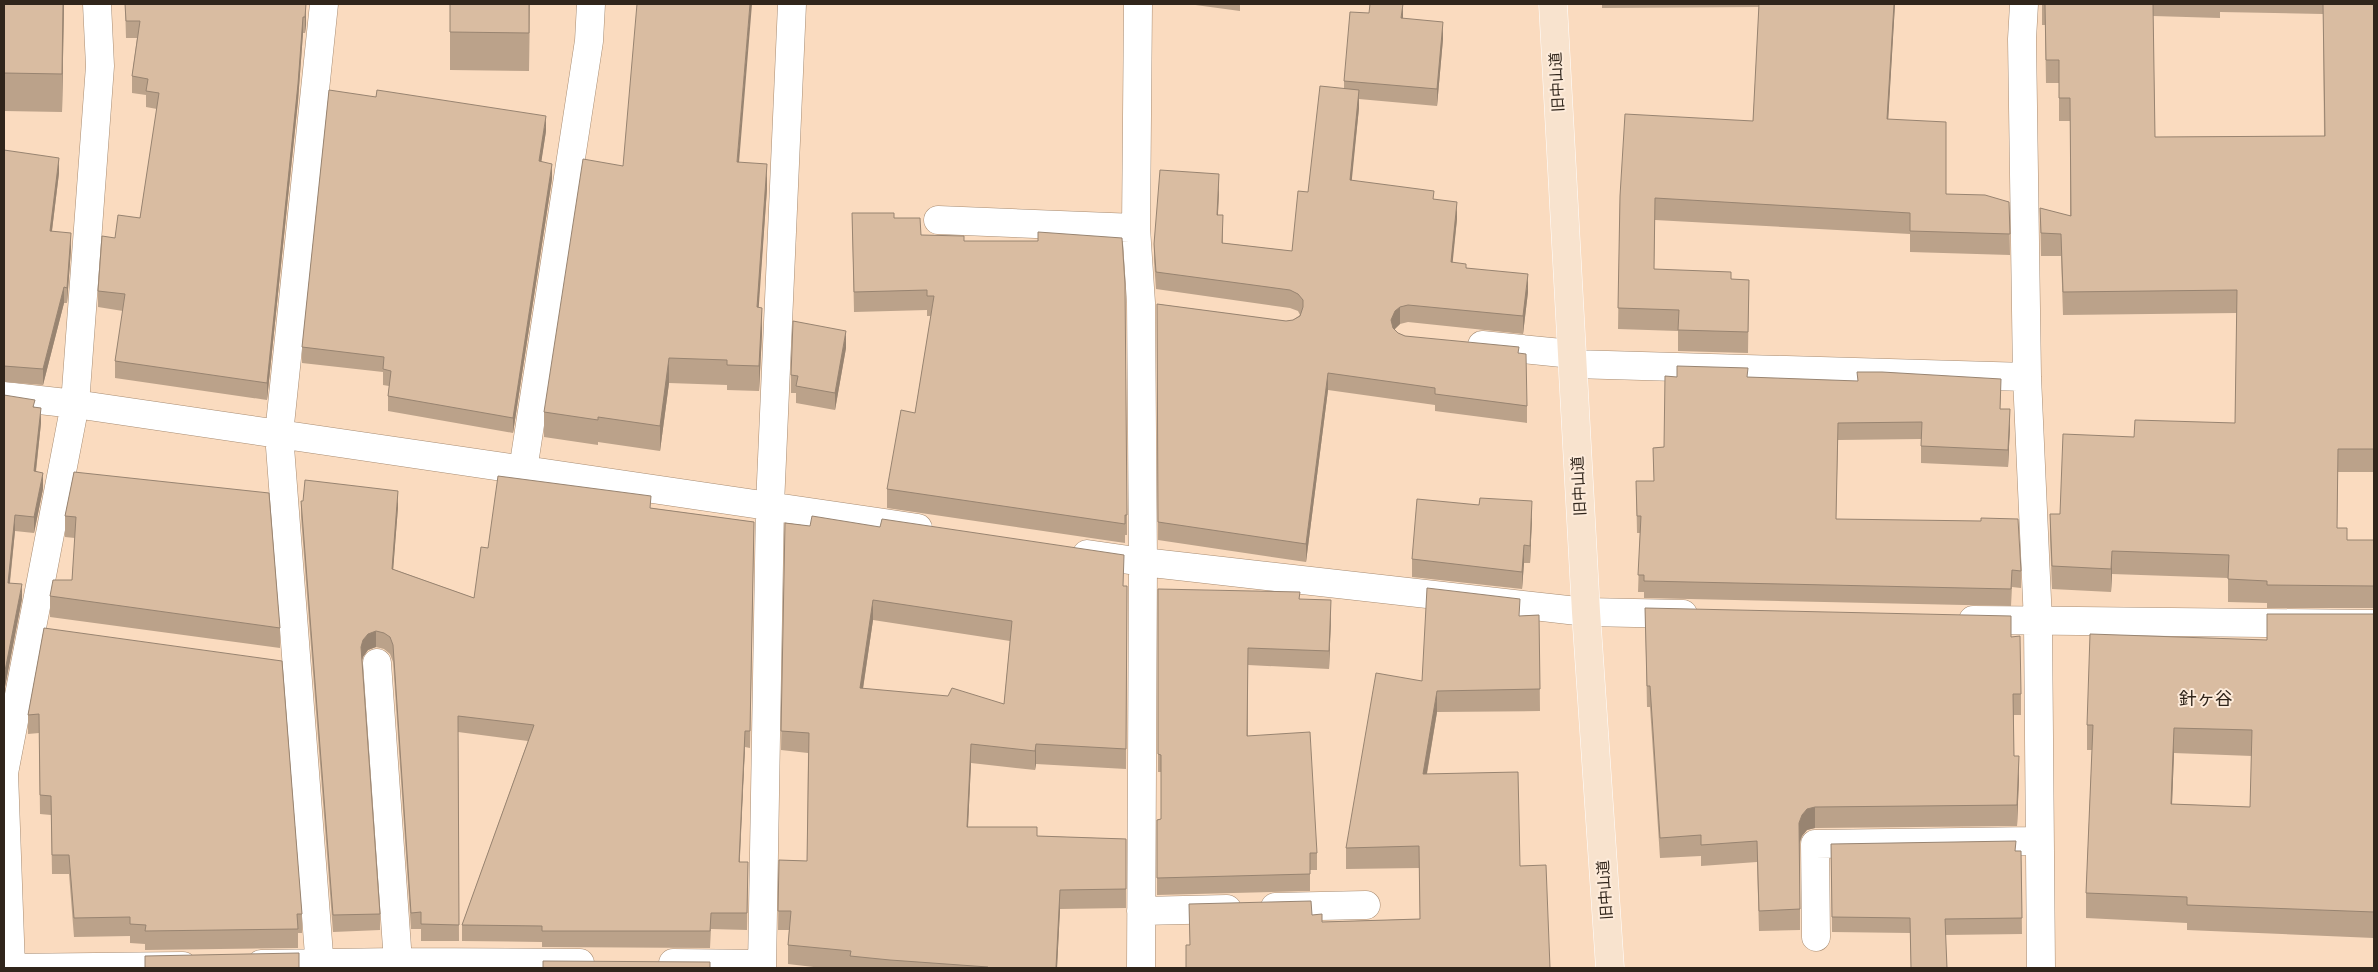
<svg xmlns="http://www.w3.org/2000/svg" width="2378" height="972" font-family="Montserrat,'Noto Sans JP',sans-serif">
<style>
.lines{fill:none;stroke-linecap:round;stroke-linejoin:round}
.minor-casing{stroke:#a88c72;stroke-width:29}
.major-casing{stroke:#fff;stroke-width:29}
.minor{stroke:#fff;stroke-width:28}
.major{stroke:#f8e3ce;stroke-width:28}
.wall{fill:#bba28a;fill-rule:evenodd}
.shaded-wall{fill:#988471}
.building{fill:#d9bca1;stroke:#988471;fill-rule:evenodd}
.labels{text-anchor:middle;stroke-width:4;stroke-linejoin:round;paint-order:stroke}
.street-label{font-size:15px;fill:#30251b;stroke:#fdebda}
.quarter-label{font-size:18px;fill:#30251b;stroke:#fdebda}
</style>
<rect width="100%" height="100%" fill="#fadbbf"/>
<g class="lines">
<g class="minor-casing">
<path id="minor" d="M1138,4l-2,224 5,75 2,259 -2,406
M2024,4l-2,35 5,338 11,245 3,346
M938,220l198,8
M1482,345l90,9
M1573,364l454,13
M4,396l71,8 843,124
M523,470l66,-429 2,-37
M1087,554l56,8 443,50 97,2
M1973,620l401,4
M377,663l21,299
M1275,907l91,-2
M1141,911l86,-2
M1816,937l-1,-93 224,-3
M673,963l89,1
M261,964l137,-2 182,1
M7,968l176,-2
M11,968l-7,-195 71,-369 25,-338 -3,-62
M320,968l-41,-534 45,-430
M762,968l8,-463 22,-501"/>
</g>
<g class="major-casing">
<path id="major" d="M1553,4l33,608 24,356"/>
</g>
<use href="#minor" class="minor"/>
<use href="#major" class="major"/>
</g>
<path class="wall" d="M4,4h60l-2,108 -58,-1z
M125,4h181v21l-1,8h-2l-5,68 -31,299 -152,-22v-17l8,-50 -25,-4v-16l17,-53 25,-20 17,-109 -11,-2v-12l-14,-2v-17l5,-38h-11z
M450,4h80l-1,67 -79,-1z
M1188,4h52v7z
M1602,4h293l-7,115 58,75 63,8 1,53 -100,-3v-18l-255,-14 -1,49 77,10 18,1 -1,73 -70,-2v-20l-60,-2 2,-133 133,-75 6,-114 -157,1z
M2042,4h332v468h-36l-1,56 10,12h27v68h-107v-5l-39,-1v-24l-116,-4 -1,18 -59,-3 -2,-52v-23h10l74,-77 101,-14 2,-110 -174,2 -2,-59h-20l-1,-48 30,8v-95h-11v-38h-13l-1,-58h-3zM2220,12l103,2 1,122 -169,1 -2,-121 67,2z
M1403,18l40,21 -6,67 -78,-7v9l-8,73 83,18 23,20 -5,43 76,30 -5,42 -115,-12 -8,2 -6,5 4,4 7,3 114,17 8,53v17l-92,-12v-6l-107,-15 -22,172 -148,-22 -1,-236 129,17 7,-1 7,-5 -2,-4 -8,-3 -134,-19 -2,-28v-17l65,-53 -1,24 5,17v11l69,8 16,-59 36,-103v-8z
M546,131l-5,31 11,17 -39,254 -125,-22v-15l1,-10 -6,-1v-13l-81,-9v-16z
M4,150l55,23 -7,58 19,18 -4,54h-3l-21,82 -39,-3z
M739,162l28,27 -9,118 4,26 -3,58 -32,-1v-5l-58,-2 -9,68 -62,-9v3l-54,-8v-25l79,-246z
M852,213l42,5 27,17 43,6 163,274v20h-2v8l-238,-35v-19l28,-76 16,-97h-4v-6l-73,2z
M846,348l-11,62 -39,-7v-10h-5v-18z
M1677,377h71l253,19 -1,13 10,17 -2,41 -87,-4v-24l-83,1 -2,79 185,52v17l-9,-1 -1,19 -367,-8v-6h-6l2,-59h-3l-1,-52h18l-1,-33 11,-1z
M4,395l31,12 6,16 -5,49 7,17 -9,44 -19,-2 -5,52 12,16 -18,93z
M74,472l206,156v20l-230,-31v-21l22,-16 3,-42 -10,-1v-21z
M301,501l97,6 -5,62 81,29 14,-50 163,-40 103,14 -4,226 -5,-1 -6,115h9l-1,68 -36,-1 -1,19 -168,-1v-5l-80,-1v-16l66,-184 -70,-9 1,209h-38v-12h-10l-18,-267 -3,-8 -6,-5 -8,-2 -8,3 -5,7 -1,3 18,254v16l-47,2 -32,-415z
M1532,518l-2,45h-6l-2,26 -110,-12v-18z
M785,523l338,63h4l-1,183 -90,-5 -1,6 -64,-7 -3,64 69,9 89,3v69l-66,1 -3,59h-235l-34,-4v-19l1,-15h-11l1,-70 28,1 1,-108 -27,-3zM873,620l137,21 -6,63 -141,-15z
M1158,589l142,10 31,19 -2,51 -81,-4v71l69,117v17h-7v21l-153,4v-75l4,-1v-47h-3z
M1645,608l366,29 10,57v21h-7v41l5,21 -2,49 -202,2 -8,2 -5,6 -2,7v87l-41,1 -2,-69 -56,4v-10l-41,2 -10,-151h-3z
M2374,614v324l-187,-8v-7l-101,-5v-25l6,-143h-5v-25l180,-85zM2174,753l78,3 -2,51 -78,-3z
M1539,615l1,96 -103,1 -10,62 93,92 30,102h-364v-23h4l-1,-41 123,11 10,7 98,-3 -1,-51 -73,1v-21l76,-167 98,-65z
M44,628l258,286v19h-4v15l-153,2v-6l-15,-1v-7l-56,1 -5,-63h-17l-1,-59 -11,-1 -1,-81 -11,1v-19z
M1831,844l190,7 1,83 -77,1 2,33h-36l-1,-35 -78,-1z"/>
<path class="shaded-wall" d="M63,4h1l-2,108v-38z
M306,4v21l-1,8v-16z
M750,4h2l-15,183v-25z
M1403,4v13l-2,18v-17z
M1894,4h1l-8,136v-21z
M303,17v16l-5,68 -31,299v-17z
M1443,22v17l-6,67v-17z
M1359,90v18l-9,90v-18z
M546,116v15l-7,46v-16z
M59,158v15l-9,73v-15z
M552,164v15l-39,254v-15z
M767,164v25l-10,143v-25z
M1219,174v17l-2,41v-17z
M1457,202v17l-6,60v-17z
M71,233v16l-4,54v-15z
M1528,274v18l-5,42v-18z
M64,287v16l-21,82v-16z
M1400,307v17l-5,5 -4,8v-17l4,-9z
M762,308v25l-3,58v-25z
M846,331v17l-11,62v-17z
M669,358v25l-9,68v-25z
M1328,373v17l-22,172v-18z
M41,408v15l-7,64v-16z
M2010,409v17l-2,41v-17z
M43,473v16l-9,44v-16z
M398,491v16l-6,78v-16z
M1532,501v17l-2,45v-17z
M15,515v16l-7,67v-15z
M1524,545v18l-2,26v-17z
M2112,551v23l-1,18v-23z
M22,584v15l-18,93v-16z
M873,600v20l-13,88v-20z
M1331,600v18l-2,51v-18z
M376,631v16l-8,3 -5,7 -2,7v-17l2,-7 5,-6z
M1437,691v21l-14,84v-22z
M2174,728v25l-3,77v-26z
M745,731v16l-6,131v-16z
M971,744v19l-4,84v-20z
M1036,744v20l-1,6v-19z
M2019,756v21l-2,49v-21z
M1815,807v21l-8,2 -5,6 -3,8v-21l3,-8 5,-6z
M1060,890v19l-3,59h-1z"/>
<path class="building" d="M4,4h59l-1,70 -58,-1z
M125,4h181l-1,13h-2l-5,67 -31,299 -152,-22 10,-67 -27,-3 4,-55 13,2 3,-23 22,3 19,-125 -13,-2 2,-12 -16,-3 8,-55h-14z
M450,4h79v29l-79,-1z
M637,4h113l-13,158 30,2 -10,143 5,1 -3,58 -32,-1v-5l-58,-2 -9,68 -62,-9v3l-54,-8 39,-253 40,7z
M1370,4h33l-2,14 42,4 -6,67 -93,-8 6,-69 19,1z
M1759,4h135l-7,115 59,3v72l39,1 24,7 1,32 -100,-3v-18l-255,-15 -1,71 77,3v7l18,1 -1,52 -70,-2 1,-20 -61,-2 2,-112 5,-82 128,7z
M2045,4h108l2,133 170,-1 -2,-132h51v445h-36l-1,79h10v12h27v46l-107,-1v-4l-39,-2 1,-24 -117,-4 -1,18 -59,-3 -2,-52h10l3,-80 71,3 1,-17 100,3 2,-133 -174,2 -2,-58 -20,-1 -1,-25 31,8 -1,-118h-11v-38h-13z
M1320,86l39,4 -9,90 84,11 -1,8 24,3 -6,60 15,2v4l62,6 -5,42 -115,-11 -8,2 -5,4 -4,9 2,8 5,5 7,3 114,11 -1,6 8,1 1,52 -92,-12v-6l-107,-15 -22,171 -148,-22 -1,-218 129,17 7,-1 7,-4 3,-9v-7l-5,-6 -8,-4 -134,-18 -2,-28 6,-74 59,4 -2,41h6l-1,28 70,8 6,-60 10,1z
M329,90l47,7 1,-7 169,26 -7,45 13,3 -39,254 -125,-22 3,-25 -8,-2 1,-12 -82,-10z
M4,150l55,8 -9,73 21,2 -4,55 -3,-1 -21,82 -39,-3z
M852,213h42v5h26l1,17 43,1v5h74v-9l84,6 3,46 2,231h-2v9l-238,-35 14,-79 14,3 19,-117h-7v-6l-73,2z
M793,321l53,10 -11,62 -39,-7 2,-10 -7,-1z
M1677,366l71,2 -1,9 111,4 -1,-9h25l119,7 -1,30h10l-2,41 -87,-4 1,-24 -84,1 -2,96 145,2v-3l37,1 3,52 -9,-1 -1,19 -367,-8v-6h-6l3,-59h-4l-1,-35h18l-1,-33 11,-1 1,-71 12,1z
M4,395l31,5 -2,7 8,1 -7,63 9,2 -9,44 -19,-2 -7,68 14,1 -18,92z
M74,472l195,21 11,135 -230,-32 3,-16h19l4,-63 -11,-1z
M498,476l153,20 -1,12 104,14 -4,209h-5l-6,131h9l-1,51h-36l-1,18h-168v-5l-80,-1 72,-200 -76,-9 1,209 -38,-1v-12l-10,1 -18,-268 -3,-8 -6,-4 -8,-2 -8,3 -5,6 -2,7 19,267 -47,1 -32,-414h2l2,-21 93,11 -6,78 82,29 7,-51 7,1z
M1480,498l52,3 -2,45 -6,-1 -2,27 -110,-13 5,-60 62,6z
M812,516l68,11 2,-8 242,36 -1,31h4l-1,163 -90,-5 -1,7 -64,-7 -4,83h70v9l89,3v50l-66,1 -4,78h-68v-1l-98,-7 -40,-4 1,-5 -63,-6 3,-34h-13l1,-51 28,1 2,-128 -28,-2 4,-208 25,3zM873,600l139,21 -8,83 -52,-16 -4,8 -88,-8z
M1427,588l93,11 -1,17 20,-1 1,74 -103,2 -14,83 95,-2 2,94 26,-1 4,103h-364v-23h4l-1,-41 122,-3 1,14 10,-1v8l98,-3 -1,-73 -73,2 30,-175 46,8z
M1158,589l142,3 -1,7 32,1 -2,51 -81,-3 -1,88 63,-4 7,121h-7v21l-153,4v-58l4,-1v-64l-3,-1z
M1645,608l366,8v21l9,-1 1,58h-8l1,62h5l-2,49 -202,2 -8,2 -5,6 -3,8 1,86 -41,2 -2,-70 -56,4v-10l-41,3 -10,-152h-3z
M2267,614h107v298l-187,-7v-8l-101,-4 7,-168h-6l3,-91 177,6zM2174,728l78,2 -2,77 -79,-3z
M44,628l238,33 20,253h-5l1,15 -153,2 1,-6 -16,-1v-7l-56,1 -5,-63h-17l-1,-59 -11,-1 -1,-81 -11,1z
M2016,841l-1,10h6l1,67 -77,1 2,49h-36l-1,-50 -78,-1 -1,-73z
M299,953v15h-154v-12z
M543,961l167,1v6h-167z"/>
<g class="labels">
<g class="street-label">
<text transform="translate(1557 82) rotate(-93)" y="5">旧中山道</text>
<text transform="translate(1579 486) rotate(-93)" y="5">旧中山道</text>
<text transform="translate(1605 890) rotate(-94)" y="5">旧中山道</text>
</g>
<g class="quarter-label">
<text x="2206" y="705">針ヶ谷</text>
</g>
</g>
<rect width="2378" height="972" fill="none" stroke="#30251b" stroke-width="10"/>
</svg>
